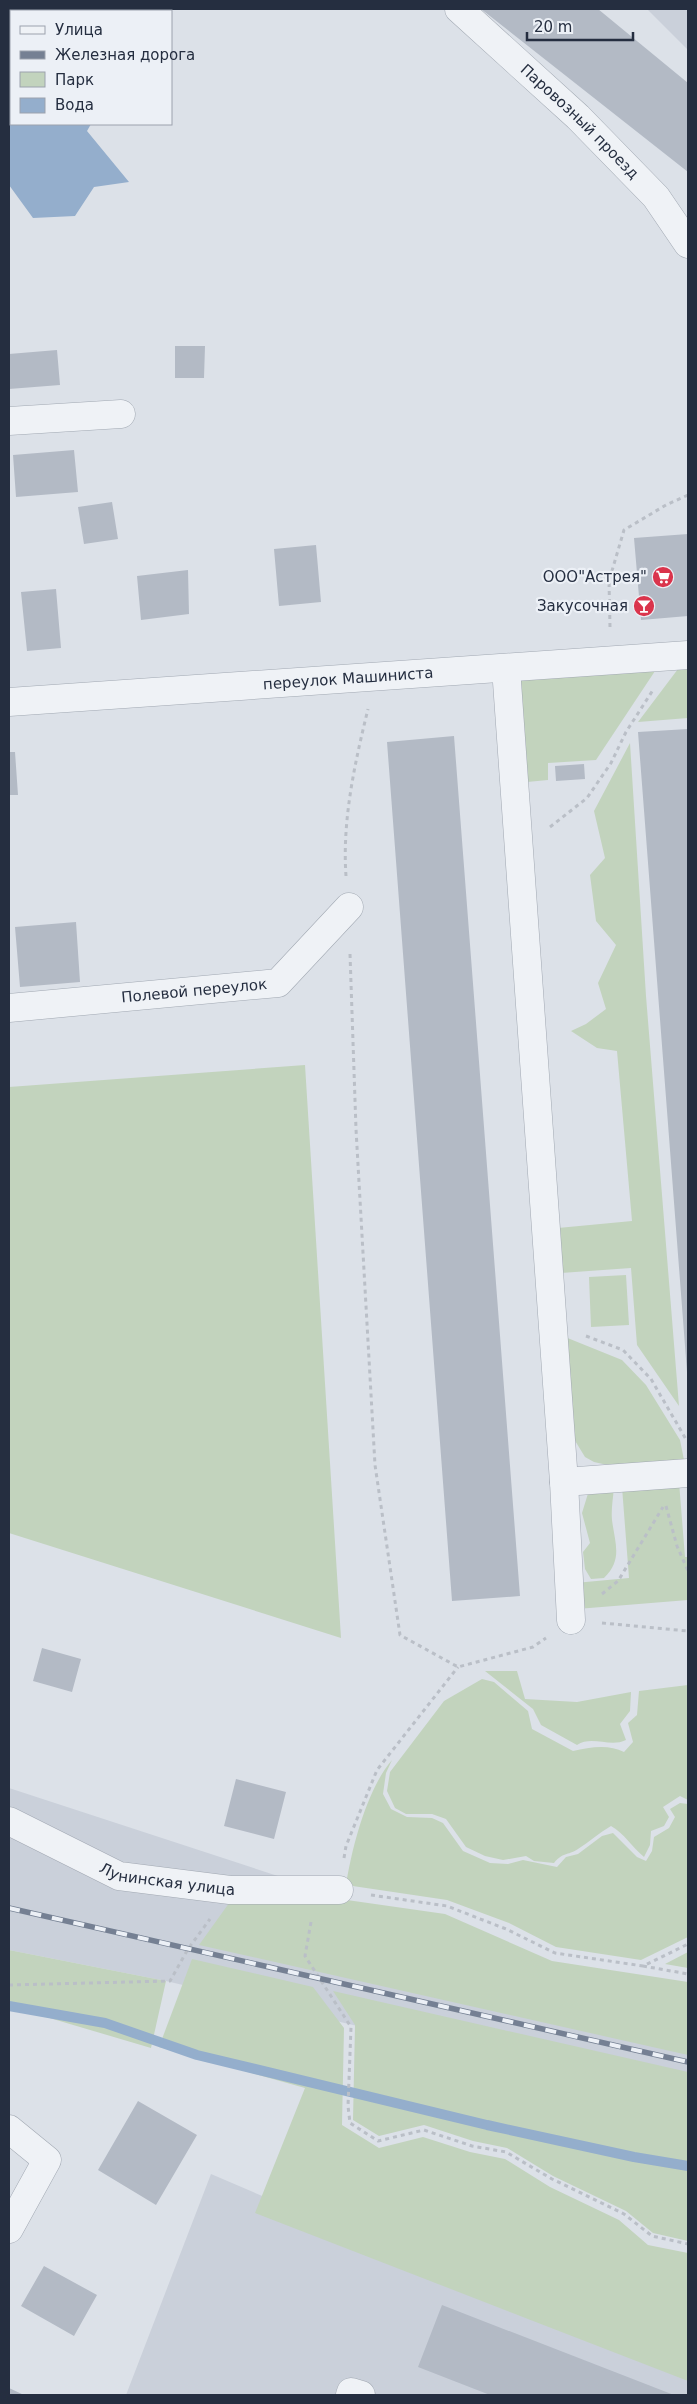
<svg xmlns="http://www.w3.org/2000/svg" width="697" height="2404" font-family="'DejaVu Sans',sans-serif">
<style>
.built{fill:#cad0da}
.green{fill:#c2d3bd}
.water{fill:#94aecc}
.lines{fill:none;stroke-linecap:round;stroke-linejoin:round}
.stream{stroke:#94aecc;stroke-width:10}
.building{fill:#b3bac5}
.minor-casing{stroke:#a1a8b2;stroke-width:29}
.path{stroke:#babfc7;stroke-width:3;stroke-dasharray:4 4;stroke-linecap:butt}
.minor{stroke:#eff2f6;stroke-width:28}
.rail-casing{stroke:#758093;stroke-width:5.5}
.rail{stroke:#ecf0f6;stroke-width:4;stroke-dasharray:11;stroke-linecap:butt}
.labels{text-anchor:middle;stroke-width:4.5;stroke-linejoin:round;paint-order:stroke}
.street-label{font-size:15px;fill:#252e40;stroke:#ecf0f6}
.poi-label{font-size:15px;fill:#252e40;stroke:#ecf0f6;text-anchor:end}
</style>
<rect width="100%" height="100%" fill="#dce1e8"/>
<path class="built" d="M647,9h41v41z
M9,1788l278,91 401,145v76l-271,-60 -251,-59 -157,-31z
M211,2174l477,205v16h-562z"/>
<path class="green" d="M659,665l-63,95 -48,3v17l-21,2 -9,-107z
M681,665h7v53l-50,4z
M630,743l16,253 33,410 -42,-61 -6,-77 -70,5 -3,-45 74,-7 -15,-170 -20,-3 -26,-17 15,-7 20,-15 -8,-26 18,-38 -20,-24 -6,-46 15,-17 -11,-47z
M305,1065l36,573 -332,-105v-446z
M626,1275l3,50 -38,2 -2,-50z
M565,1337l57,23 24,25 34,55 4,20 -72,6 -18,-4 -9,-5 -11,-18z
M679,1482l6,75h3v43l-111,9 -2,-26 54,-5 -7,-91z
M590,1487l24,1c-1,10 -3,22 -2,32 3,24 11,39 -8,58l-13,1 -6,-10 -2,-17 7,-9 -8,-30z
M485,1671h32l8,28 52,3 54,-10 -1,19 -10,13 6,16c-16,8 -34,-5 -49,5l-36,-20 -8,-16z
M482,1679l12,3 34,29 4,18 41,22c17,-4 36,-7 51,1l9,-10 -5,-19 9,-8 2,-24 49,-6v115l-8,-4 -17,11 6,10 -5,9 -13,5 -1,14 -6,12c-12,-10 -20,-24 -33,-31 -12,7 -22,16 -33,23 -11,7 -15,3 -24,14l-20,-2 -8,-5 -23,4 -18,-4 -19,-9 -20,-28 -14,-5h-26l-11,-6 -8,-17 3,-19 54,-71z
M392,1760l-6,13 -3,21 8,15 16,8 25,1 11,5 20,28 27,12 18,1 15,-4 34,7 9,-10 12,-3 24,-18 11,-3 24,24 9,4 6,-10 2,-14 15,-9 6,-11 -5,-8 10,-6 8,1v133l-47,23 -85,-13 -47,-24 -62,-23 -101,-15c6,-38 21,-96 46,-125z
M232,1899h108l105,15 107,47 136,21v73l-489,-110z
M9,1950l157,31 -15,67 -142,-42z
M688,1952v16l-23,-4z
M192,1959l121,28 31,41 -2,97 37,23 44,-11 47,15 35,7 45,28 69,33 29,25 40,8v128l-433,-168 50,-125 -146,-41z
M333,1991l355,81v169l-35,-8 -27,-22 -73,-35 -46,-28 -34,-7 -49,-16 -45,11 -26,-16 2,-95z"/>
<path class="water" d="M9,78h2v46h80l-4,7 42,51 -35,5 -19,29 -42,2 -24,-33z"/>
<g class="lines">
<path class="stream" d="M9,2006l96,17 92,32 290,70 147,32 54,9"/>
</g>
<path class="building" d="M481,9h117l90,74v89z
M175,346h30l-1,32h-29z
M57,350l3,35 -51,4v-35z
M74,450l4,42 -62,5 -3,-42z
M112,502l6,37 -34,5 -6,-37z
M688,534v82l-47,4 -7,-82z
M316,545l5,57 -42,4 -5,-57z
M188,570l1,44 -48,6 -4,-44z
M56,589l5,59 -34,3 -6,-59z
M688,729v643h-1l-49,-640z
M454,736l66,860 -68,5 -65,-859z
M9,752h6l3,43h-9z
M584,764l1,15 -29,2 -1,-15z
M76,922l4,60 -60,5 -5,-60z
M42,1648l39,11 -9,33 -39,-11z
M236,1779l50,13 -12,47 -50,-13z
M138,2101l59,34 -41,70 -58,-35z
M44,2266l53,29 -23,41 -53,-30z
M442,2305l232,90h-184l-72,-28z
M9,2388l15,7h-15z"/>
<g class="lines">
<g class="minor-casing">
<g id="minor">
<path id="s1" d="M459,9l119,108 78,80 32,47"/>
<path d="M9,421l112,-7"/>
<path d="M506,668l58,814 7,138"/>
<path id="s2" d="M9,702l679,-47"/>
<path id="s3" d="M9,1008l269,-25 71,-76"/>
<path d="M564,1482l124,-9"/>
<path id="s4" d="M9,1821l110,55 111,14h109"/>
<path d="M9,2129l38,31 -38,69"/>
<path d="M350,2395l1,-3 10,3"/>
</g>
</g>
<path class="path" d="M610,627l-1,-46 15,-51 42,-25 22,-10
M550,827l37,-29 24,-35 15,-31 27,-42
M346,876c-4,-56 9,-114 22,-167
M350,954l6,175 19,336 25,170 58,32 75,-20 13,-9
M586,1336l37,14 28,29 36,62
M666,1506l11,40 11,25
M602,1594l16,-13 45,-74
M602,1623l86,8
M344,1858l2,-12 31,-76 81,-103
M371,1895l76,11 59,23 49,24 88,13 45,-22
M311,1922l-6,34 46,71 -3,79 2,17 28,18 46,-11 48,16 34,6 46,27 72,35 28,22 36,8
M643,1966l45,8
M9,1985l161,-4 18,-32 22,-30"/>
<use href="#minor" class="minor"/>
<g class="rail-casing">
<path id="rail" d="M9,1908l679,154"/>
</g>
<use href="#rail" class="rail"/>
</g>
<defs>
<g id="supermarket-disc" transform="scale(1.125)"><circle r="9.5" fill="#da344c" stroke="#ecf0f6"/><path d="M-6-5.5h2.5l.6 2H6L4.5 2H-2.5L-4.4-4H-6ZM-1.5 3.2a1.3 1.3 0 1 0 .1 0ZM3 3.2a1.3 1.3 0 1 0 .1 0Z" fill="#fff"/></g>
<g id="bar-disc" transform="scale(1.125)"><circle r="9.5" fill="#da344c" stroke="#ecf0f6"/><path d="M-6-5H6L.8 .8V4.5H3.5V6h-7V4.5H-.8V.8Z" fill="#fff"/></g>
</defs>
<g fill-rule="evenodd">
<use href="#supermarket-disc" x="663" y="577"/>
<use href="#bar-disc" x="644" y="606"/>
</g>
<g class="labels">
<g class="street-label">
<text dy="5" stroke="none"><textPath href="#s1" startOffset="165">Паровозный проезд</textPath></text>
<text dy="5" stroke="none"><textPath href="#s2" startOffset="340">переулок Машиниста</textPath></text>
<text dy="5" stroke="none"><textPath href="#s3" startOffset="186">Полевой переулок</textPath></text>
<text dy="5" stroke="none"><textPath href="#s4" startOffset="171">Лунинская улица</textPath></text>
</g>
<g class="poi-label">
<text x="647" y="582">ООО"Астрея"</text>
<text x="628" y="611">Закусочная</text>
</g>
</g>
<rect width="697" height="2404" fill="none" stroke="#252e40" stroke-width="20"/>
<rect x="10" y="10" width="162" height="115" fill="#ecf0f6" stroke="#9ca2ad"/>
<rect x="20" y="26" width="25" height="8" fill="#eff2f6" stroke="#9ca2ad"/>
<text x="55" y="35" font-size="15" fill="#252e40">Улица</text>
<rect x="20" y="51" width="25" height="8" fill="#758093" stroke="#9ca2ad"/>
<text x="55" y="60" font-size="15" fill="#252e40">Железная дорога</text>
<rect x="20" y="72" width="25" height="15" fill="#c2d3bd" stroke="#9ca2ad"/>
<text x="55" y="85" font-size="15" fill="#252e40">Парк</text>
<rect x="20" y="98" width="25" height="15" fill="#94aecc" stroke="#9ca2ad"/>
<text x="55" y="110" font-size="15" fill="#252e40">Вода</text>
<path d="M527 32v8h106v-8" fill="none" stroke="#252e40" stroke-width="2.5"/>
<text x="534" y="32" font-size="15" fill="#252e40" stroke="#ecf0f6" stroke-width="4" paint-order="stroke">20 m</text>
</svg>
